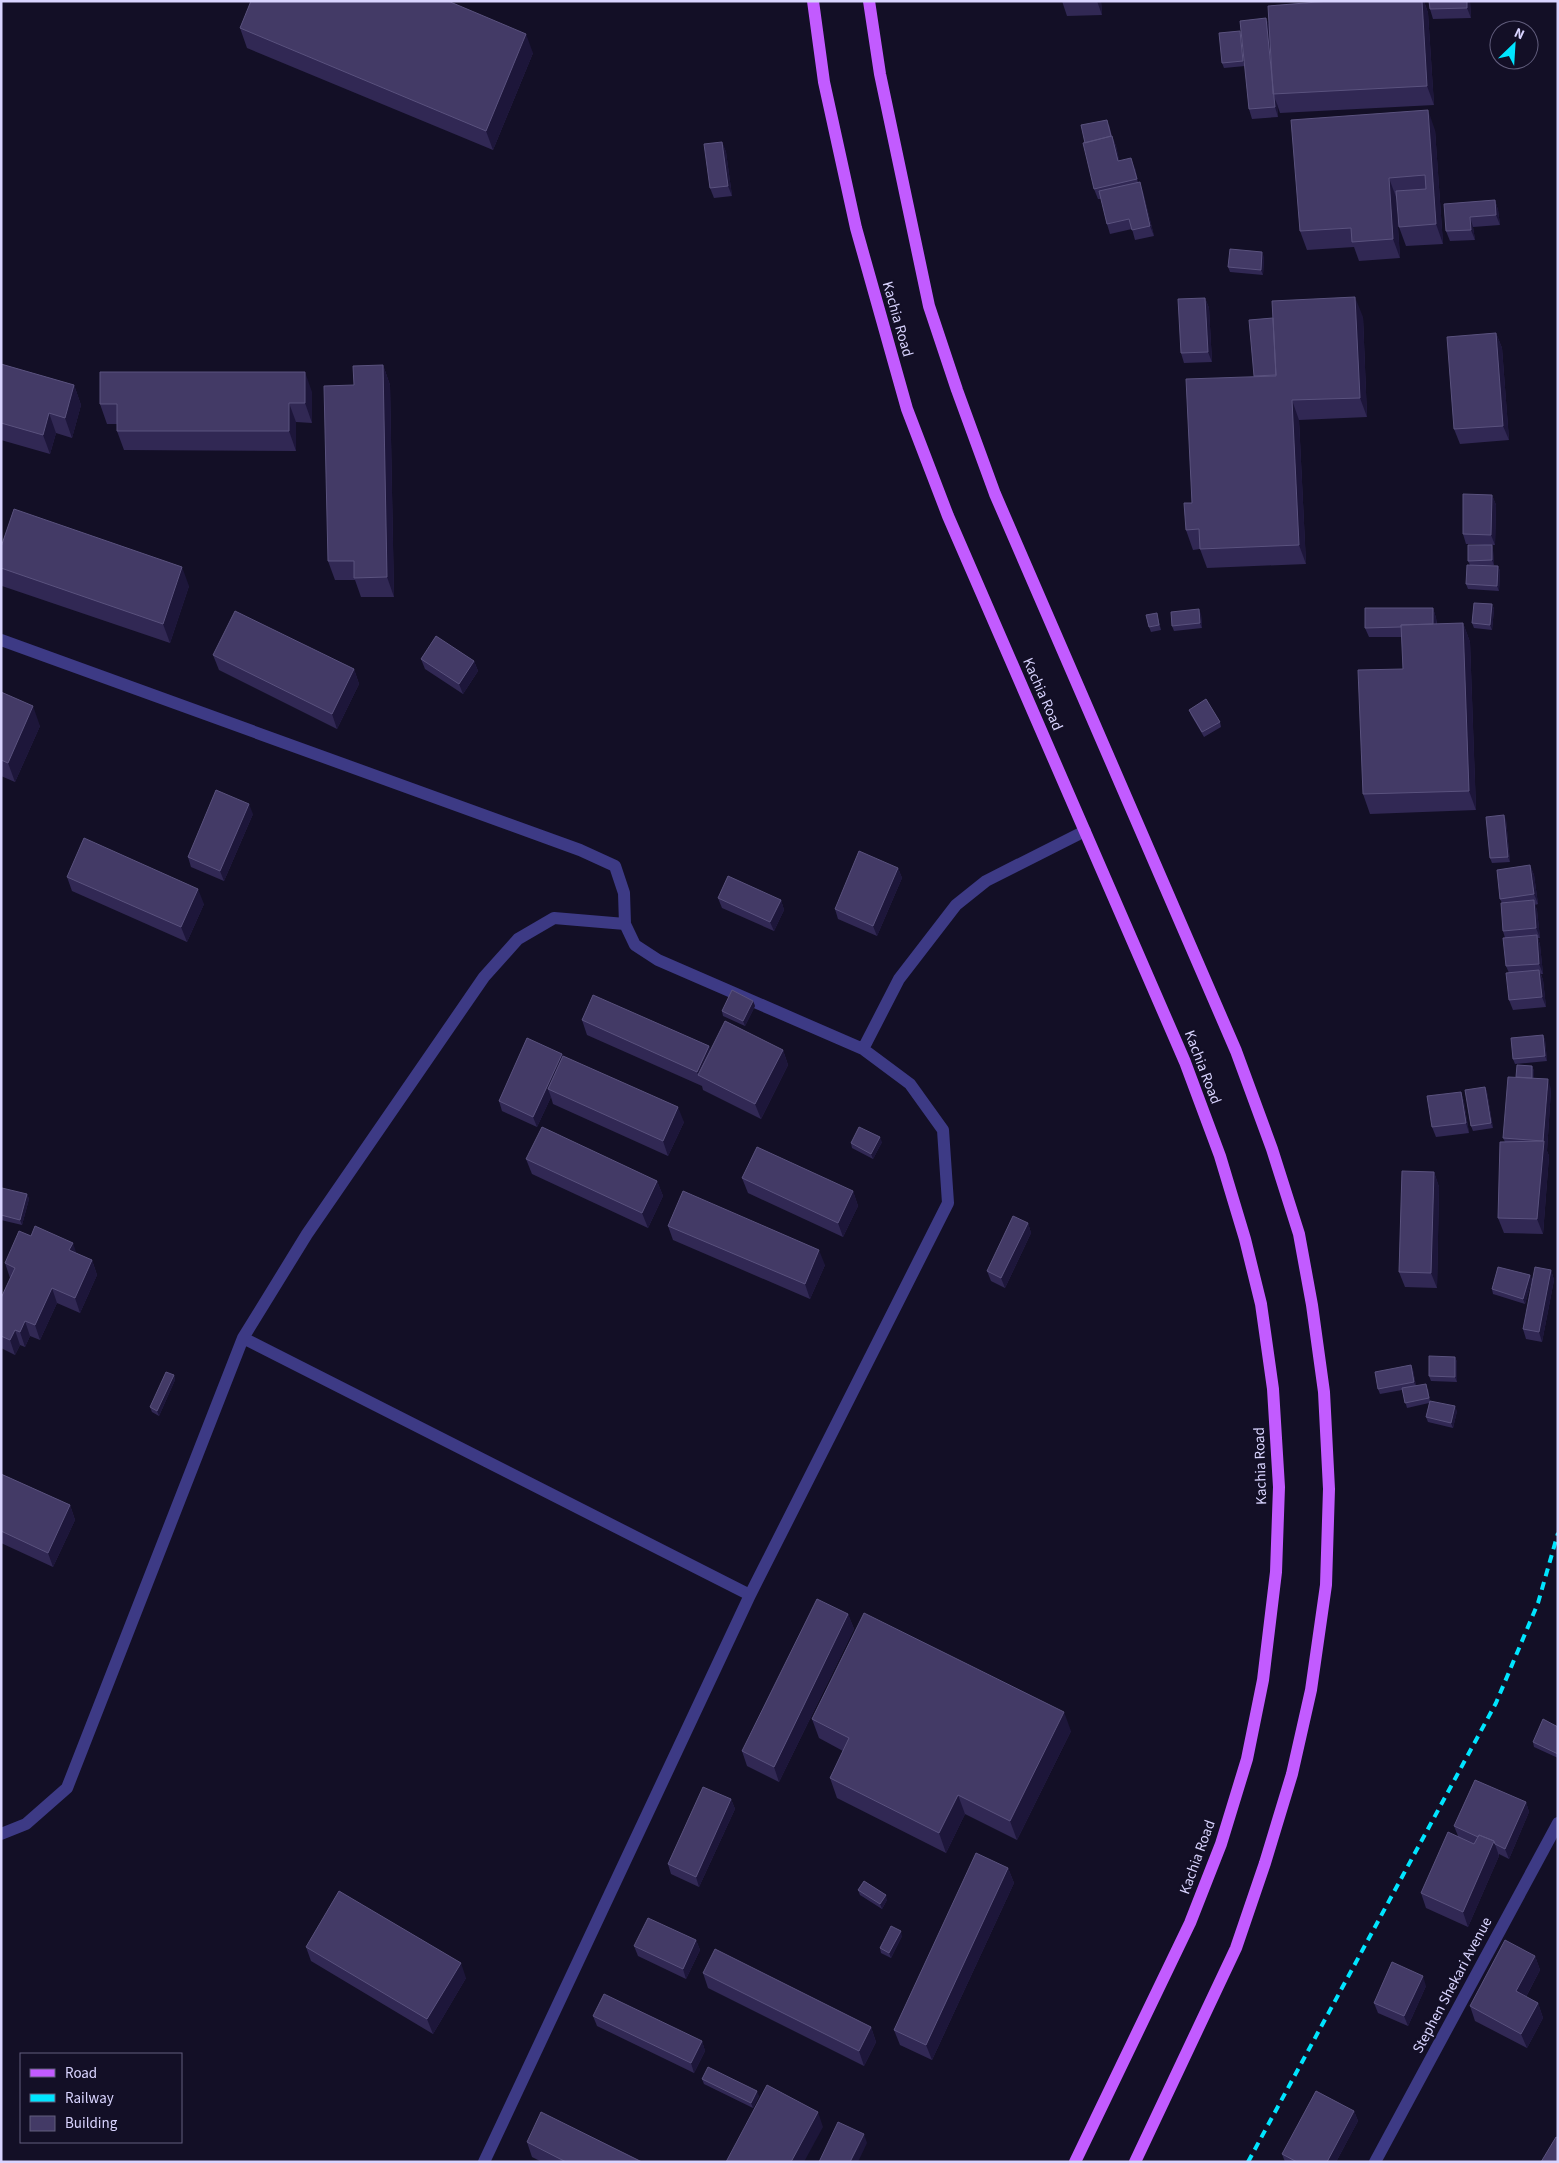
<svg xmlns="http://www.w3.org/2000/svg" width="1559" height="2163" font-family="'Source Sans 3',sans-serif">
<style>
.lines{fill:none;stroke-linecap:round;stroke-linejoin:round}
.minor{stroke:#3d3a85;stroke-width:12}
.major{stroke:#c25bff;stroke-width:12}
.rail{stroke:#00e5ff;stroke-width:4;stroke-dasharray:8 6;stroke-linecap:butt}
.wall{fill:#312854}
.shaded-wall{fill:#1d163a}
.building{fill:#433a66;stroke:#5a527e}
.labels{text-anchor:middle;stroke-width:4.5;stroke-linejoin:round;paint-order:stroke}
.street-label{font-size:15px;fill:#d9d4ff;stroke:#130f26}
</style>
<rect width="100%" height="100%" fill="#130f26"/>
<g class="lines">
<path class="minor" d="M1,640l579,210 35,16 9,27 1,31 10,21 23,15 205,89 47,35 33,46 5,73 -198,392 -266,567
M863,1049l36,-70 57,-74 30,-24 99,-50
M243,1338l507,257
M1,1834l25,-10 41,-36 176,-450 64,-104 177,-257 34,-38 36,-21 71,6
M1375,2162l183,-339"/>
<path class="major" d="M813,1l11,81 32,146 51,181 41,107 237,546 35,94 25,83 16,65 12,85 6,98 -3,85 -13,108 -16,79 -26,85 -31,79 -115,239
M869,1l11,73 49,232 28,84 38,104 241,557 36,98 27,85 13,71 12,87 5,97 -3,96 -15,105 -19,84 -27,89 -29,85 -101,214"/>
<path class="rail" d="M1248,2162l248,-459 42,-100 20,-70"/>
</g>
<path class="wall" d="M1062,1h39l1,14 -35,1z
M1422,1h2l4,12 6,92 -154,8 -3,-9 1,13 -26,2 -3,-10 -4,-43 -21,2 -2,-5 18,-32 2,5 24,-18 3,8z
M1429,1h41l1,17 -38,1 -3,-10z
M240,28l293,25 -40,97 -246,-102z
M1109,125l3,11 4,10 3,15 16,7 3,14 5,10 11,44 -19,4 -3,-11 -22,5 -3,-10 -6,-25h-3l-4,-10 -9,-46z
M1435,130l8,114 -37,2 -7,-19 -2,-30h-1l4,61 -41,3 -5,-14 -47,3 -7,-19z
M722,142l4,10 6,44 -18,2 -4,-10z
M1495,200l3,10 2,15 -27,2 2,13 -25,1 -4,-10z
M1264,257l-1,18 -33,-3 -2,-5z
M1205,298l4,10 3,54 -28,1 -3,-10z
M1363,317l4,100 -68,3 7,144 -99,4 -7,-19 -7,1 -7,-20 6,-27 62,-127z
M1496,333l6,15 7,92 -49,4 -6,-15z
M1,364l73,21 7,20 -9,33 -16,-5 -6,21 -49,-14z
M383,365l7,20 4,212h-33l-6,-17h-20l-7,-19 26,-176z
M312,392v31l-16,-1v29l-172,-1 -7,-19v-7h-10l-7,-20z
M1492,495l4,10 -1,40h-3l1,5 1,15h-15l19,1 2,5 -1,20 -31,-2 -2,-5 4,-19 -2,-4 16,-16 -18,-1 -3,-10z
M1,547l188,39 -19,57 -168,-57z
M1492,604l2,5 -2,21 -18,-2 -2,-5z
M1433,608l3,10 1,6 26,-1 7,19 6,168 -106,4 -7,-20 40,-125 -1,-32h-33l-4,-9z
M1201,614l1,14 -28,3 -2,-5z
M1158,618l3,12 -10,2 -2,-5z
M213,655l141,14 5,15 -22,45 -118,-59z
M421,659l53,2 4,10 -15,23 -38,-25z
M1,692l39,34 -25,56 -14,-6z
M1189,710l31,12 1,5 -17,10 -13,-22z
M253,814l-29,67 -33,-14 -3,-10z
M1506,820l4,42 -18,1 -2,-5z
M1530,865l4,10 4,29 -3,1 2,5 3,28h-2l2,7 3,29h-2l2,6 3,27 -33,3 -4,-10v-27l-3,-7 -1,-28 -2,-7 -1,-28 -2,-4z
M898,868l4,10 -25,58 -39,-17 -3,-10z
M67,877l137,27 -17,38 -115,-51z
M718,898l63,2 3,10 -10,21 -52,-23z
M753,1001l2,5 -10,20 -22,-10 -1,-5z
M582,1020l127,26 1,4h73l5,15 -27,54 -58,-29 -1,-4 -115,-51z
M1543,1035l2,5 2,21 -32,3 -2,-5z
M562,1054l1,2 121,66 -16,34 -115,-52 -2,-7 -14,30 -35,-16 -3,-10z
M1532,1066l2,5v7l17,11 -4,62 2,5 -6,78 -39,-1 -6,-15 7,-76 -2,-4z
M1485,1087l2,5 6,36 -20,3 -2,-5z
M1461,1092l3,10 5,31 -33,4 -4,-10z
M882,1142l-9,17 -21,-11 -1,-5z
M526,1159l131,22 6,15 -15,32 -116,-54z
M1434,1172l5,15 -2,101 -32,-1 -6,-15z
M742,1178l111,13 5,15 -15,31 -95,-44z
M1,1192l26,2 2,5 -7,26 -21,-5z
M1028,1223l3,10 -26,55 -14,-7 -4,-10z
M668,1226l157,39 -15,34 -137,-59z
M76,1253l16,7 5,15 -17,38 -23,-10 -17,37 -10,-4 -5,11 -5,-2 -5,10 -14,-7v-50l9,-20 -5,-15z
M1551,1270l3,10 -12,62 -16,-3 -3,-10z
M1530,1275l2,5 -7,24 -32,-10 -1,-5z
M1455,1357l2,5v20l-26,-1 -2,-5z
M1411,1365l2,5 3,16 12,3 2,12 27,10 -4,17 -25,-6 -2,-5 3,-14 -22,5 -5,-18 -22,4 -2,-5z
M174,1375l1,5 -16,36 -7,-4 -2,-5z
M1,1474l69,31 5,15 -22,47 -52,-24z
M848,1614l6,15 -75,153 -32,-16 -5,-15z
M812,1719l259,12 -54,109 -52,-26 -19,39 -109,-55 -7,-20 13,-27 -24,-13z
M1558,1727v31l-24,-11 -1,-5z
M731,1799l4,10 -36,78 -28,-13 -3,-10z
M1526,1802l3,10 -20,47 -10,-5v2l-31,71 -42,-19 -5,-15 37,-57 -4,-10z
M1008,1868l6,15 -82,177 -32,-15 -6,-15z
M858,1890l29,10 -5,9 -22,-14z
M902,1936l-11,22 -10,-5 -1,-5z
M696,1940l4,10 -14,29 -48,-23 -4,-10z
M306,1947l160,31 -33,56 -122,-73z
M1535,1956l5,14 -14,27 12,6 5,15 -16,30 -52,-27 -5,-15z
M703,1973l168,54 5,15 -12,24 -156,-78z
M1426,1986l-18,40 -30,-13 -4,-10z
M593,2016l109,25 3,10 -11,22 -97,-47z
M702,2079l57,17 -6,12 -49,-24z
M1354,2111l4,10 -22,41h-51l-3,-8z
M527,2142l115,20h-100l-10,-5z"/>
<path class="shaded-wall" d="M1097,1h4l1,14z
M1422,1h2l4,12 6,92 -7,-19z
M1467,1h3l1,17 -4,-10z
M1266,18l4,10 3,66z
M1240,31l2,5 3,30 -2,-5z
M526,34l7,19 -40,97 -7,-19z
M1273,94l4,10 1,13 -3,-10z
M1428,110l7,20 8,114 -7,-20z
M1112,136l4,10 6,25 -4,-10z
M722,142l4,10 6,44 -4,-10z
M1131,158l4,10 5,21 -3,-10z
M1389,178l7,19 4,61 -7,-19z
M1140,182l3,10 11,44 -4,-10z
M1495,200l3,10 2,15 -4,-10z
M1470,217l3,10 2,13 -4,-10z
M1262,252l2,5 -1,18 -2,-5z
M1355,297l8,20 4,100 -7,-19z
M1205,298l4,10 3,54 -4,-10z
M1496,333l6,15 7,92 -6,-14z
M383,365l7,20 4,212 -7,-20z
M305,372l7,20v31l-7,-20z
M74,385l7,20 -9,33 -7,-20z
M1292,400l7,20 7,144 -7,-19z
M289,403l7,19v29l-7,-20z
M49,413l7,20 -6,21 -7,-19z
M1492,495l4,10 -1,40 -4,-10z
M1492,545l1,5 1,15 -2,-5z
M1498,566l2,5 -1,20 -2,-5z
M182,567l7,19 -19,57 -7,-19z
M1492,604l2,5 -2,21 -2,-5z
M1433,608l3,10 1,19 -4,-10z
M1199,609l2,5 1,14 -2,-5z
M1463,623l7,19 6,168 -7,-19z
M474,661l4,10 -15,23 -4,-10z
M354,669l5,15 -22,45 -5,-15z
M33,706l7,20 -25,56 -7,-19z
M249,804l4,10 -29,67 -4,-10z
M1504,815l2,5 4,42 -2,-5z
M1530,865l4,10 4,29 -4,-10z
M898,868l4,10 -25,58 -4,-10z
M198,889l6,15 -17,38 -6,-15z
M781,900l3,10 -10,21 -4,-9z
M1534,900l3,10 3,28 -4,-10z
M1537,935l3,10 3,29 -4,-10z
M1539,970l4,10 3,27 -4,-10z
M753,1001l2,5 -10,20 -2,-5z
M1543,1035l2,5 2,21 -2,-5z
M709,1046l5,15 -16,14 -1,-3z
M783,1050l5,15 -27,54 -6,-15z
M562,1054l3,9 -17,26 3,8 -14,30 -4,-10z
M1532,1066l2,5v13l-2,-5z
M1548,1079l3,10 -4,62 2,5 -6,78 -6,-15z
M1485,1087l2,5 6,36 -2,-5z
M1461,1092l3,10 5,31 -3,-10z
M678,1107l6,15 -16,34 -5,-15z
M880,1137l2,5 -9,17 -2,-5z
M1434,1172l5,15 -2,101 -6,-15z
M657,1181l6,15 -15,32 -6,-15z
M853,1191l5,15 -15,31 -5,-14z
M27,1194l2,5 -7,26 -2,-5z
M1028,1223l3,10 -26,55 -4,-10z
M73,1243l5,15 -9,-8z
M819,1250l6,15 -15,34 -5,-15z
M92,1260l5,15 -17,38 -5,-15z
M1551,1270l3,10 -12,62 -3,-10z
M1530,1275l2,5 -7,24 -2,-5z
M52,1288l5,15 -17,37 -5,-15z
M25,1321l5,15 -5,11 -5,-15z
M15,1330l5,15 -5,10 -5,-15z
M1455,1357l2,5v20l-2,-5z
M1411,1365l2,5 3,17 -2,-5z
M174,1375l1,5 -16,36 -2,-5z
M1455,1406l2,5 -4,17 -2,-5z
M70,1505l5,15 -22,47 -5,-14z
M848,1614l6,15 -75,153 -5,-15z
M1064,1712l7,19 -54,109 -7,-19z
M958,1795l7,19 -19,39 -7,-20z
M731,1799l4,10 -36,78 -3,-10z
M1526,1802l3,10 -20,47 -4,-10z
M1494,1841l5,15 -31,71 -5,-15z
M1008,1868l6,15 -82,177 -6,-15z
M886,1895l1,5 -5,9 -2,-5z
M901,1931l1,5 -11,22 -2,-5z
M696,1940l4,10 -14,29 -3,-10z
M1535,1956l5,14 -19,36 -5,-15z
M461,1963l5,15 -33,56 -6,-15z
M1423,1976l3,10 -18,40 -4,-10z
M1538,2003l5,15 -16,30 -6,-14z
M871,2027l5,15 -12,24 -5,-15z
M702,2041l3,10 -11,22 -3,-10z
M757,2091l2,5 -6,12 -2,-5z
M1354,2111l4,10 -22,41h-9z
M818,2112l5,15 -19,35h-13z
M864,2134l3,9 -9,19h-8z"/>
<path class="building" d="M251,1h197l78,33 -40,97 -246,-103z
M1330,1h92l5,85 -154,8 -5,-88z
M1429,1h38v7l-37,1z
M1266,18l9,89 -26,2 -9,-88z
M1240,31l3,30 -21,2 -3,-30z
M1428,110l8,114 -37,3 -3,-36 30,-2 -1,-14 -36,3 4,61 -41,3 -1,-14 -51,3 -9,-111z
M1107,120l4,16 -26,7 -4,-18z
M1112,136l6,25 13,-3 6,21 -43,10 -11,-46z
M722,142l6,44 -18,2 -6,-44z
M1140,182l10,44 -18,4 -3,-11 -22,5 -8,-33z
M1495,200l1,15 -26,2 1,13 -25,1 -2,-27z
M1230,249l32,3 -1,18 -33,-3z
M1355,297l5,101 -68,2 7,145 -99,4 -1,-20 -13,1 -2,-27h8l-6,-124 90,-3 -4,-75z
M1205,298l3,54 -27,1 -3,-54z
M1273,318l3,57 -22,1 -5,-56z
M1496,333l7,93 -49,3 -7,-92z
M1,364l73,21 -9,33 -16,-5 -6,22 -42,-12z
M383,365l4,212 -33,1v-17h-26l-4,-175 30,-1 -1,-19z
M100,372h205v31h-16v28h-172v-27h-17z
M1463,494l29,1 -1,40 -28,-1z
M14,509l168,58 -19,57 -162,-56v-21z
M1468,545h24v15l-24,1z
M1467,565l31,1 -1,20 -31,-2z
M1474,603l18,1 -2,21 -18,-2z
M1365,608h68v16l-32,1v2l-36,1z
M1199,609l1,14 -28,3 -1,-14z
M235,611l119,58 -22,45 -119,-59z
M1157,613l2,12 -10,2 -3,-12z
M1463,623l6,168 -106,3 -5,-124 45,-1 -2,-44z
M436,636l38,25 -15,23 -38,-25z
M1,692l32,14 -25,57 -7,-3z
M1206,699l14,23 -18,10 -13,-22z
M216,790l33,14 -29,67 -32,-14z
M1504,815l4,42 -18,1 -4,-41z
M84,838l114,51 -17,38 -114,-50z
M859,851l39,17 -25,58 -38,-17z
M1530,865l4,29 -34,5 -3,-29z
M728,876l53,24 -11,22 -52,-24z
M1534,900l2,28 -33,3 -2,-28z
M1537,935l2,29 -33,2 -3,-28z
M1539,970l3,27 -33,3 -3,-27z
M732,990l21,11 -10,20 -21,-10z
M593,995l116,51 -12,26 -115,-52z
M725,1021l58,29 -28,54 -57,-29z
M1543,1035l2,21 -32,3 -2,-21z
M527,1038l35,16 -29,63 -34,-16z
M563,1056l115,51 -15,34 -115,-52z
M1517,1065l15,1v12l-16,-1z
M1508,1077l40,2 -5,62 -40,-3z
M1485,1087l6,36 -20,3 -6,-36z
M1461,1092l5,31 -34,4 -5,-31z
M542,1127l115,54 -15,32 -116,-54z
M859,1127l21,10 -9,17 -20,-11z
M1544,1141l-7,78 -39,-1 2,-76z
M757,1147l96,44 -15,32 -96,-45z
M1402,1171l32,1 -3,101 -32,-1z
M2,1188l25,6 -7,26 -19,-5v-23z
M683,1191l136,59 -14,34 -137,-58z
M1013,1216l15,7 -27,55 -14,-7z
M35,1226l38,17 -4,7 23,10 -17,38 -23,-10 -17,37 -10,-4 -5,11 -5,-2 -5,10 -9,-4v-38l14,-30 -10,-5 14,-32 12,5z
M1498,1267l32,8 -7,24 -31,-10z
M1535,1267l16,3 -12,62 -16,-3z
M1429,1356l26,1v20l-26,-1z
M1411,1365l3,17 -36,7 -3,-17z
M166,1372l8,3 -17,36 -7,-4z
M1426,1384l3,14 -24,5 -3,-15z
M1430,1401l25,5 -4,17 -25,-6z
M1,1474l69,31 -22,48 -47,-22z
M817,1599l31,15 -74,153 -32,-16z
M864,1613l200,99 -54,109 -52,-26 -19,38 -109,-55 19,-40 -37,-19z
M1543,1719l15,8v27l-25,-12z
M1475,1780l51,22 -21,47 -10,-5 -1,-3 -15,-6 -1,2 -24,-11z
M703,1787l28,12 -35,78 -28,-13z
M1448,1832l26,12 5,-9 15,6 -31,71 -42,-19z
M976,1853l32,15 -82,177 -32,-15z
M864,1881l22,14 -6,9 -22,-14z
M339,1891l122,72 -34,56 -121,-72z
M648,1918l48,22 -13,29 -49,-23z
M891,1926l10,5 -12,22 -9,-5z
M1505,1940l30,16 -19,35 22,12 -17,31 -51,-28z
M715,1949l156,78 -12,24 -156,-78z
M1392,1962l31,14 -19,40 -30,-13z
M604,1994l98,47 -11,22 -98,-47z
M708,2067l49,24 -6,12 -49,-24z
M767,2085l51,27 -27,50h-65z
M1316,2091l38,20 -27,51h-30l-15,-8z
M541,2112l101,50h-76l-39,-20z
M838,2122l26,12 -14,28h-31z
M1556,2137l2,1v24h-17z"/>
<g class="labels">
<g class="street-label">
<text transform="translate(898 319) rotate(74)" y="5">Kachia Road</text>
<text transform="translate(1043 694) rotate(66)" y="5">Kachia Road</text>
<text transform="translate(1203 1067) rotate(69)" y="5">Kachia Road</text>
<text transform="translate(1260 1466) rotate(-92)" y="5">Kachia Road</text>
<text transform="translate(1197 1857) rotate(-70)" y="5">Kachia Road</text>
<text transform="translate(1452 1985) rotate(-62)" y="5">Stephen Shekari Avenue</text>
</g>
</g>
<rect width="1559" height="2163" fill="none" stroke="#d9d4ff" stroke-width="5"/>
<rect x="20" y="2053" width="162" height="90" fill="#130f26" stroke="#625e7d"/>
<rect x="30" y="2069" width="25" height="8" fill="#c25bff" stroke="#625e7d"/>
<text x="65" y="2078" font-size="15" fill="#d9d4ff">Road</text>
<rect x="30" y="2094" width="25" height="8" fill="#00e5ff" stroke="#625e7d"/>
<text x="65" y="2103" font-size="15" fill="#d9d4ff">Railway</text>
<rect x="30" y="2116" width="25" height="15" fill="#433a66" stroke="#625e7d"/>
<text x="65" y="2128" font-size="15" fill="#d9d4ff">Building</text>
<g transform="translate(1514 45) rotate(25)"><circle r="24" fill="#130f26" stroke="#625e7d"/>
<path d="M0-4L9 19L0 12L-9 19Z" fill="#00e5ff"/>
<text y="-8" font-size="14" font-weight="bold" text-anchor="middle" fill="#d9d4ff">N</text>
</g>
</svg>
